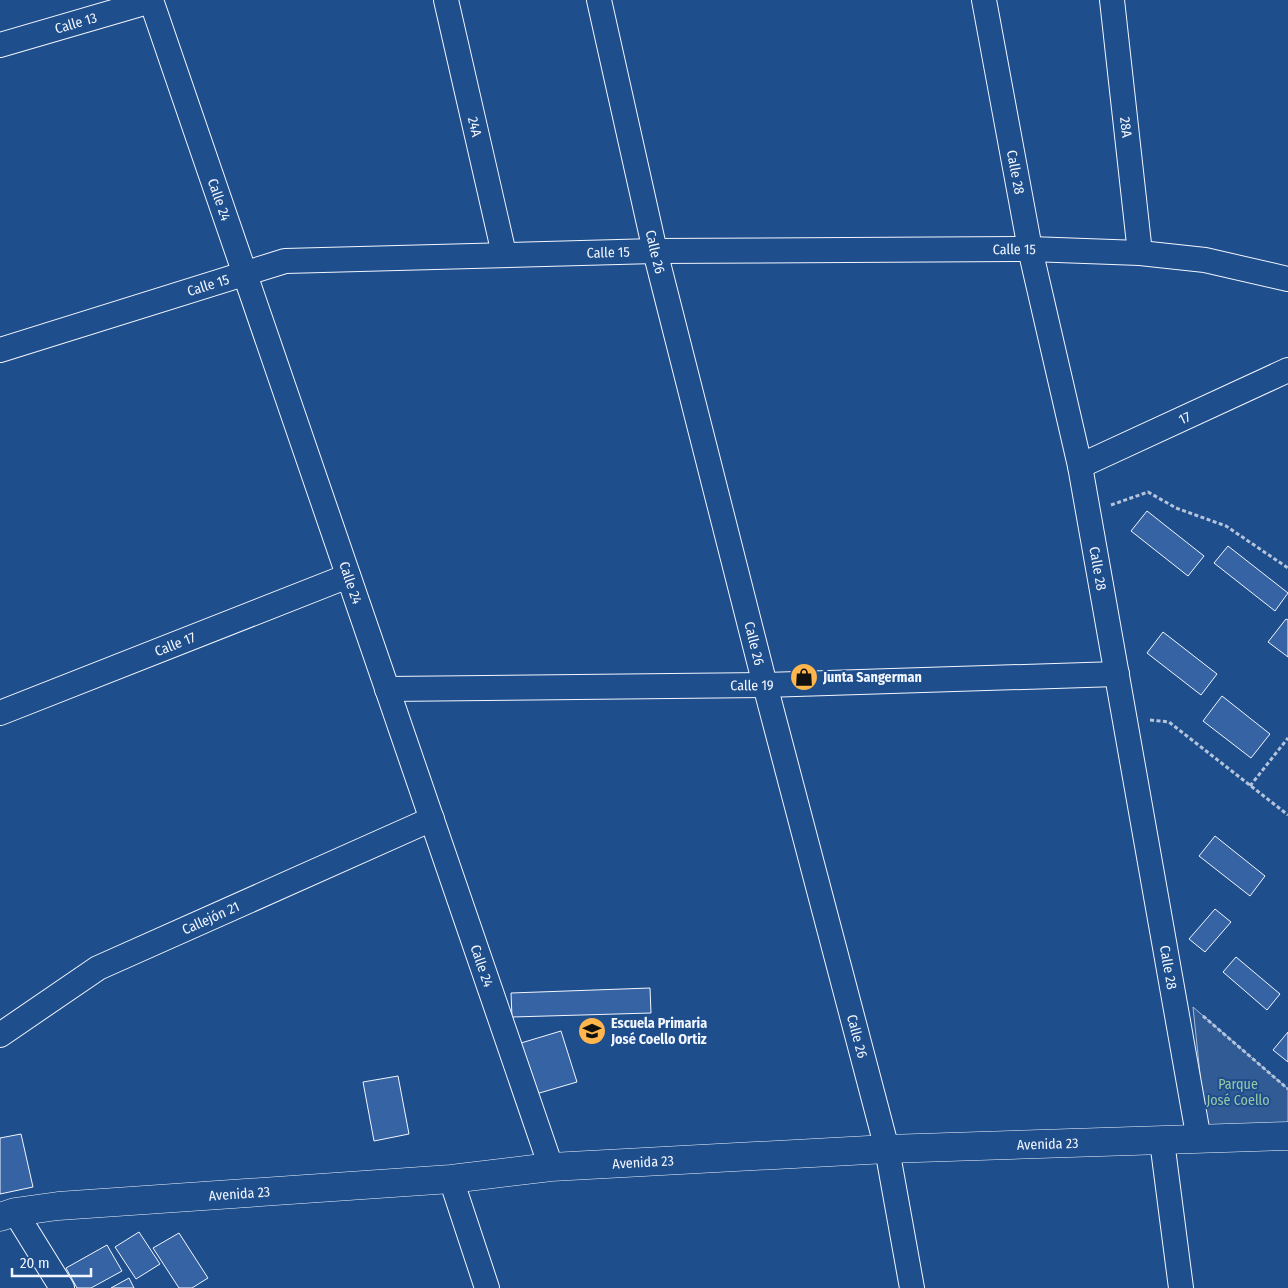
<svg xmlns="http://www.w3.org/2000/svg" width="1288" height="1288" font-family="'Fira Sans Condensed',sans-serif">
<style>
.built{fill:#305b95;stroke:#a8bbd7}
.building{fill:#3563a3;stroke:#f2f6ff}
.lines{fill:none;stroke-linecap:round;stroke-linejoin:round}
.street-casing{stroke:#f2f6ff;stroke-width:26}
.secondary-casing{stroke:#f2f6ff;stroke-width:29}
.path{stroke:#b3c4dc;stroke-width:3;stroke-dasharray:4 2.5;stroke-linecap:butt}
.street{stroke:#1f4e8c;stroke-width:24}
.secondary{stroke:#1f4e8c;stroke-width:28}
.labels{text-anchor:middle;stroke-width:4;stroke-linejoin:round;paint-order:stroke}
.street-label{font-size:14px;fill:#f2f6ff;stroke:#1f4e8c}
.poi-label{font-size:14px;font-weight:bold;fill:#f2f6ff;stroke:#1f4e8c;text-anchor:start}
.park-label{font-size:14px;fill:#97c8a6;stroke:#1f4e8c}
</style>
<rect width="100%" height="100%" fill="#1f4e8c"/>
<path class="built" d="M1193,1007l95,82v36l-82,6z"/>
<path class="building" d="M1147,511l57,45 -16,20 -57,-45z
M1228,546l60,47 -13,18 -61,-48z
M1286,619l2,1v37l-20,-15z
M1163,632l54,42 -16,21 -54,-42z
M1222,696l48,38 -19,24 -48,-37z
M1215,836l50,40 -15,20 -51,-40z
M1215,909l16,13 -26,30 -16,-13z
M1236,957l44,37 -13,16 -44,-38z
M650,988l1,25 -139,4 -1,-24z
M561,1031l16,51 -41,12 -15,-51z
M1288,1032v30l-15,-12z
M398,1076l11,58 -35,7 -11,-59z
M21,1134l12,53 -33,7v-56z
M139,1232l21,32 -24,15 -21,-32z
M179,1233l29,45 -16,10h-13l-26,-40z
M107,1245l15,26 -31,17h-14l-11,-20z
M129,1278l5,10h-23z"/>
<g class="lines">
<g class="street-casing">
<g id="street">
<path id="s1" d="M151,0l400,1167"/>
<path id="s2" d="M446,0l58,254"/>
<path id="s3" d="M599,0l56,251 110,434 122,464 25,139"/>
<path id="s4" d="M984,0l46,249 50,217 119,674"/>
<path id="s5" d="M1112,0l28,253"/>
<path id="s6" d="M0,45l151,-44"/>
<path id="s7" d="M0,350l285,-89 370,-10 375,-2 110,4 65,7 83,19"/>
<path id="s8" d="M1080,466l208,-96"/>
<path id="s9" d="M387,689l378,-4 352,-11"/>
<path id="s10" d="M0,713l348,-137"/>
<path id="s11" d="M0,1035l98,-67 334,-149"/>
<path d="M1162,1141l19,147"/>
<path d="M451,1179l36,109"/>
<path d="M15,1212l47,76"/>
</g>
</g>
<g class="secondary-casing">
<g id="secondary">
<path id="s12" d="M0,1217l15,-5 43,-6 393,-27 100,-12 336,-18 401,-13"/>
</g>
</g>
<path class="path" d="M1111,505l37,-13 28,16 50,18 62,42
M1150,720l19,2 119,93
M1250,786l38,-48
M1203,1016l85,73"/>
<use href="#street" class="street"/>
<use href="#secondary" class="secondary"/>
</g>
<defs>
<g id="shop-disc" transform="scale(1.4375)"><circle r="9.5" fill="#ffb74d" stroke="#1f4e8c"/><path d="M-5-2.5h2.3a2.7 3.5 0 0 1 5.4 0H5L5.5 6h-11ZM-1.5-2.5h3a1.5 2.3 0 0 0-3 0Z" fill="#111"/></g>
<g id="school-disc" transform="scale(1.4375)"><circle r="9.5" fill="#ffb74d" stroke="#1f4e8c"/><path d="M0-5L7-2L0 1L-7-2ZM-4 1L0 2.5L4 1V4Q0 6-4 4Z" fill="#111"/></g>
</defs>
<g fill-rule="evenodd">
<use href="#shop-disc" x="804" y="677"/>
<use href="#school-disc" x="592" y="1031"/>
</g>
<g class="labels">
<g class="street-label">
<text dy="5" stroke="none"><textPath href="#s6" startOffset="79">Calle 13</textPath></text>
<text dy="5" stroke="none"><textPath href="#s5" startOffset="128">28A</textPath></text>
<text dy="5" stroke="none"><textPath href="#s2" startOffset="130">24A</textPath></text>
<text dy="5" stroke="none"><textPath href="#s4" startOffset="175">Calle 28</textPath></text>
<text dy="5" stroke="none"><textPath href="#s1" startOffset="211">Calle 24</textPath></text>
<text dy="5" stroke="none"><textPath href="#s7" startOffset="1028">Calle 15</textPath></text>
<text dy="5" stroke="none"><textPath href="#s7" startOffset="622">Calle 15</textPath></text>
<text dy="5" stroke="none"><textPath href="#s3" startOffset="258">Calle 26</textPath></text>
<text dy="5" stroke="none"><textPath href="#s7" startOffset="218">Calle 15</textPath></text>
<text dy="5" stroke="none"><textPath href="#s8" startOffset="115">17</textPath></text>
<text dy="5" stroke="none"><textPath href="#s4" startOffset="580">Calle 28</textPath></text>
<text dy="5" stroke="none"><textPath href="#s1" startOffset="616">Calle 24</textPath></text>
<text dy="5" stroke="none"><textPath href="#s10" startOffset="188">Calle 17</textPath></text>
<text dy="5" stroke="none"><textPath href="#s3" startOffset="662">Calle 26</textPath></text>
<text dy="5" stroke="none"><textPath href="#s9" startOffset="365">Calle 19</textPath></text>
<text dy="5" stroke="none"><textPath href="#s11" startOffset="242">Callejón 21</textPath></text>
<text dy="5" stroke="none"><textPath href="#s1" startOffset="1021">Calle 24</textPath></text>
<text dy="5" stroke="none"><textPath href="#s4" startOffset="985">Calle 28</textPath></text>
<text dy="5" stroke="none"><textPath href="#s3" startOffset="1068">Calle 26</textPath></text>
<text dy="5" stroke="none"><textPath href="#s12" startOffset="1051">Avenida 23</textPath></text>
<text dy="5" stroke="none"><textPath href="#s12" startOffset="646">Avenida 23</textPath></text>
<text dy="5" stroke="none"><textPath href="#s12" startOffset="241">Avenida 23</textPath></text>
</g>
<g class="poi-label">
<text x="823" y="682">Junta Sangerman</text>
<text x="611" y="1028">Escuela Primaria<tspan x="611" dy="16">José Coello Ortiz</tspan></text>
</g>
<g class="park-label">
<text x="1238" y="1089">Parque<tspan x="1238" dy="16">José Coello</tspan></text>
</g>
</g>
<path d="M12 1268v8h79v-8" fill="none" stroke="#f2f6ff" stroke-width="2.5"/>
<text x="20" y="1268" font-size="15" fill="#f2f6ff" stroke="#1f4e8c" stroke-width="4" paint-order="stroke">20 m</text>
</svg>
